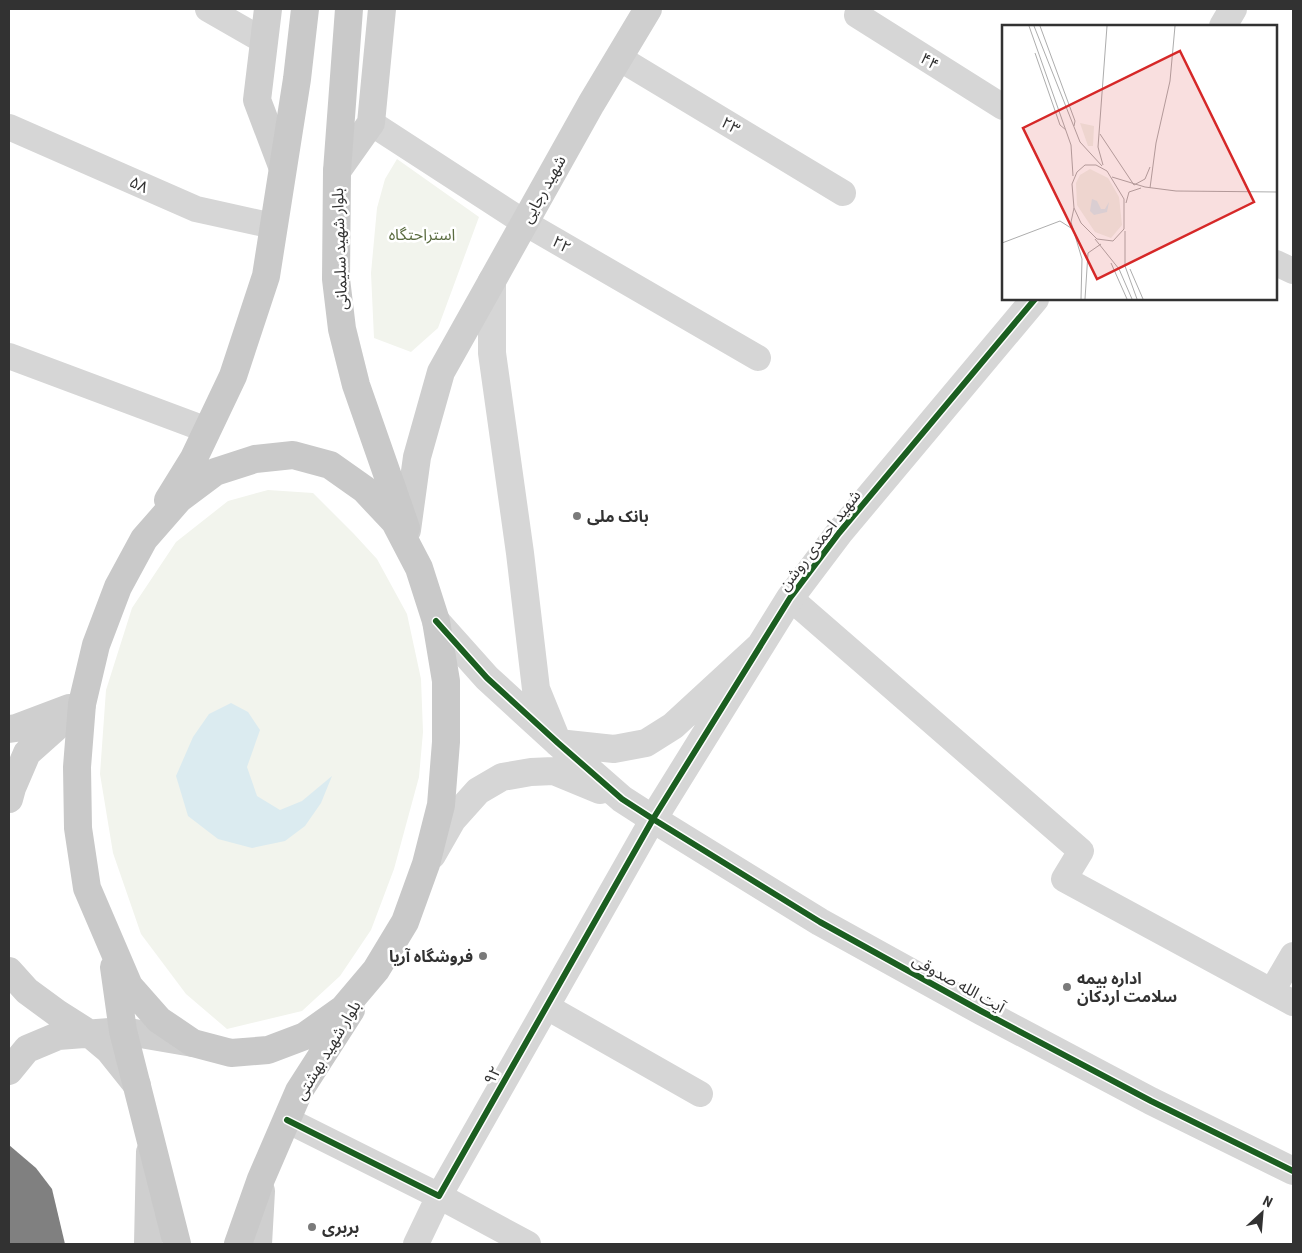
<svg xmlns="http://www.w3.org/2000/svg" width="1302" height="1253" font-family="'Roboto Condensed','Noto Sans Arabic',sans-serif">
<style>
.green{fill:#f2f4ed}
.water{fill:#dbebf0}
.building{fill:#808080}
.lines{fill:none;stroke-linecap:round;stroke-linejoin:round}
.minor{stroke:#d6d6d6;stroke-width:26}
.tertiary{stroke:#d6d6d6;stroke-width:28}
.secondary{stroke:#cfcfcf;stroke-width:28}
.primary{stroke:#c9c9c9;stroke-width:28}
.cycleway-casing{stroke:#fff;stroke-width:9}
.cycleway{stroke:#1b5e20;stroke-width:6}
.poi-dot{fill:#7a7a7a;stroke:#fff;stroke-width:2}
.labels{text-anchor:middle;stroke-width:5;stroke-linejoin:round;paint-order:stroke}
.street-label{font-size:16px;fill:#323232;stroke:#fff}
.park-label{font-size:16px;fill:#5b6c41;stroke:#fff}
.poi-label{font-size:16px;font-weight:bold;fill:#323232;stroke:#fff;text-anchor:start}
.inset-road{fill:none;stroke:#adadad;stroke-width:1}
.view{fill:#d62828;fill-opacity:0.15;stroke:#d62828;stroke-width:2.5}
.inset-edge{fill:none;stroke:#323232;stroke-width:2.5}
</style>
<rect width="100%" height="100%" fill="#fff"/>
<path class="green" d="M397,159l82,58 -41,111 -27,24 -37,-14 -3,-65 6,-65 8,-29z
M268,490l45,3 41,41 23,25 30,55 14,65 2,53 -4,45 -25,92 -23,61 -31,46 -38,35 -75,18 -41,-35 -45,-60 -28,-81 -13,-79 6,-84 26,-82 44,-66 52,-41z"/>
<path class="water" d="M231,703l17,9 12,18 -13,37 10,29 23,14 22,-9 30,-25 -11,27 -16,23 -20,15 -33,7 -34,-9 -30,-23 -12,-40 17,-39 16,-23z"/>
<path class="building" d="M9,1145l27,23 16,21 13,55h-56z"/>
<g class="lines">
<path class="minor" d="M208,9l56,32
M857,15l146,92
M619,58l224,135
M371,123l154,100 233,135
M9,127l187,82 77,17
M1276,263l17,8
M9,356l198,74
M790,598l291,253 -17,28 229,124
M1272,991l21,-36
M547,1007l153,87
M287,1120l152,76 214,-377
M416,1244l23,-48 89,48"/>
<path class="tertiary" d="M1223,26l10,-17
M492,281v72l28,200 16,136 22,54 56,6 32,-6 27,-17 88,-81
M436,621l51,57 71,65 64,56 31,20 167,103 161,89 170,90 142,70
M653,819l137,-221 49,-65 196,-234
M432,855l20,-35 26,-29 24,-14 29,-5 23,-1 46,19"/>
<path class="secondary" d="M268,9l-11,91 25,66
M337,171l34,-48 11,-114
M407,530l10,-73 24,-85 150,-268 57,-95
M9,729l7,-1 53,-20
M9,799l3,-11 15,-35 55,-49
M9,971l18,20 30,22 33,21 19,16 28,35
M9,1071l18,-22 31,-13 65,-5 70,12
M148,1244l2,-92
M258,1244l3,-53"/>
<path class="primary" d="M349,9l-12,162 -1,108 6,50 14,56 50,143
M293,455l37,10 34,24 31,33 24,46 17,53 10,60v61l-5,63 -15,59 -21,58 -29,48 -33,39 -38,27 -37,14 -37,3 -38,-10 -34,-23 -30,-34 -42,-98 -9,-60 -1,-61 5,-63 14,-59 22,-58 26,-48 35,-40 36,-27 40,-13z
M168,500l26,-42 39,-82 33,-100 31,-197 8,-70
M114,967l9,64 54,213
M238,1244l23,-65 38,-88 52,-81"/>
<g class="cycleway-casing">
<path id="cycleway" d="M436,621l51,57 71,65 64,56 31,20 167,103 161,89 170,90 142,70
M287,1120l152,76 214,-377 137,-221 49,-65 196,-234"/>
</g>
<use href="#cycleway" class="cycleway"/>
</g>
<g class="poi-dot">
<circle cx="577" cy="516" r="5"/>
<circle cx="483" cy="956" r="5"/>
<circle cx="1067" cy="987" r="5"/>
<circle cx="312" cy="1227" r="5"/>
</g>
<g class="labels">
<g class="street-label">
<text transform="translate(930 61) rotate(32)" y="6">۴۴</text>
<text transform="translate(731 125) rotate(31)" y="6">۲۳</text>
<text transform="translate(139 184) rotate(24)" y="6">۵۸</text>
<text transform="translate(543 189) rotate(-61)" y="6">شهید رجایی</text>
<text transform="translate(562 244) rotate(30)" y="6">۲۲</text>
<text transform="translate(339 249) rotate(-92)" y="6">بلوار شهید سلیمانی</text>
<text transform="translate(819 540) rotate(-52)" y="6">شهید احمدی روشن</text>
<text transform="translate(959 983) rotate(29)" y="6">آیت الله صدوقی</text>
<text transform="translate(327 1050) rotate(-59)" y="6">بلوار شهید بهشتی</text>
<text transform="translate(492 1075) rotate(-60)" y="6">۹۲</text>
</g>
<g class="park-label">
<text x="422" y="240">استراحتگاه</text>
</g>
<g class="poi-label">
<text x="587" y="522">بانک ملی</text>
<text x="473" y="962" text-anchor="end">فروشگاه آریا</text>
<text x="1077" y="984">اداره بیمه<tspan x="1077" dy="18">سلامت اردکان</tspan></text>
<text x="322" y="1233">بربری</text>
</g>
</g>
<g transform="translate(1002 25)">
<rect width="275" height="275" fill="#fff"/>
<path d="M78,98l14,3 -1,20h-5zM88,144l18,9 11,19 3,28 -11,13 -16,-6 -18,-27 -1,-22 4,-8z" fill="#f2f4ed"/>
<path d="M90,174l5,2 4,8h4l4,-7 -2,10 -13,3 -4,-4z" fill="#dbebf0"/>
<path class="inset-road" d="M27,1l42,119 2,31M32,1l46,116 22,24M38,1l35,95 -1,5M33,28l25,72 6,5M98,109l34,51 11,-6 5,-12M83,140h11l11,6 17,28v30l-11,12 -16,-2 -16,-16 -7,-15 -2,-24 5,-12zM101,140l-5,-18 9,-121M110,152l33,10 31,4 101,1M148,163l6,-45 14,-62 5,-55M124,178l3,-11 12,-4M72,183l-3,14 11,37 -1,40M123,206v35l12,33M93,214l24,30 13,30M0,218l58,-22 11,7M109,238l16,36M128,244l13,30M83,274l3,-46 13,-9"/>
<path class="view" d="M178,26l74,151 -157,77 -74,-151z"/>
<rect width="275" height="275" class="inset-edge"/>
</g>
<rect width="1302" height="1253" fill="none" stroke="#323232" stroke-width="20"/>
<g transform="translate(1262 1213) rotate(26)" stroke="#ffffff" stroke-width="4" paint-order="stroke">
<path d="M0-4L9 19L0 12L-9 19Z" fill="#323232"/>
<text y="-8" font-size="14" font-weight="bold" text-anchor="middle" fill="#323232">N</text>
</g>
</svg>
